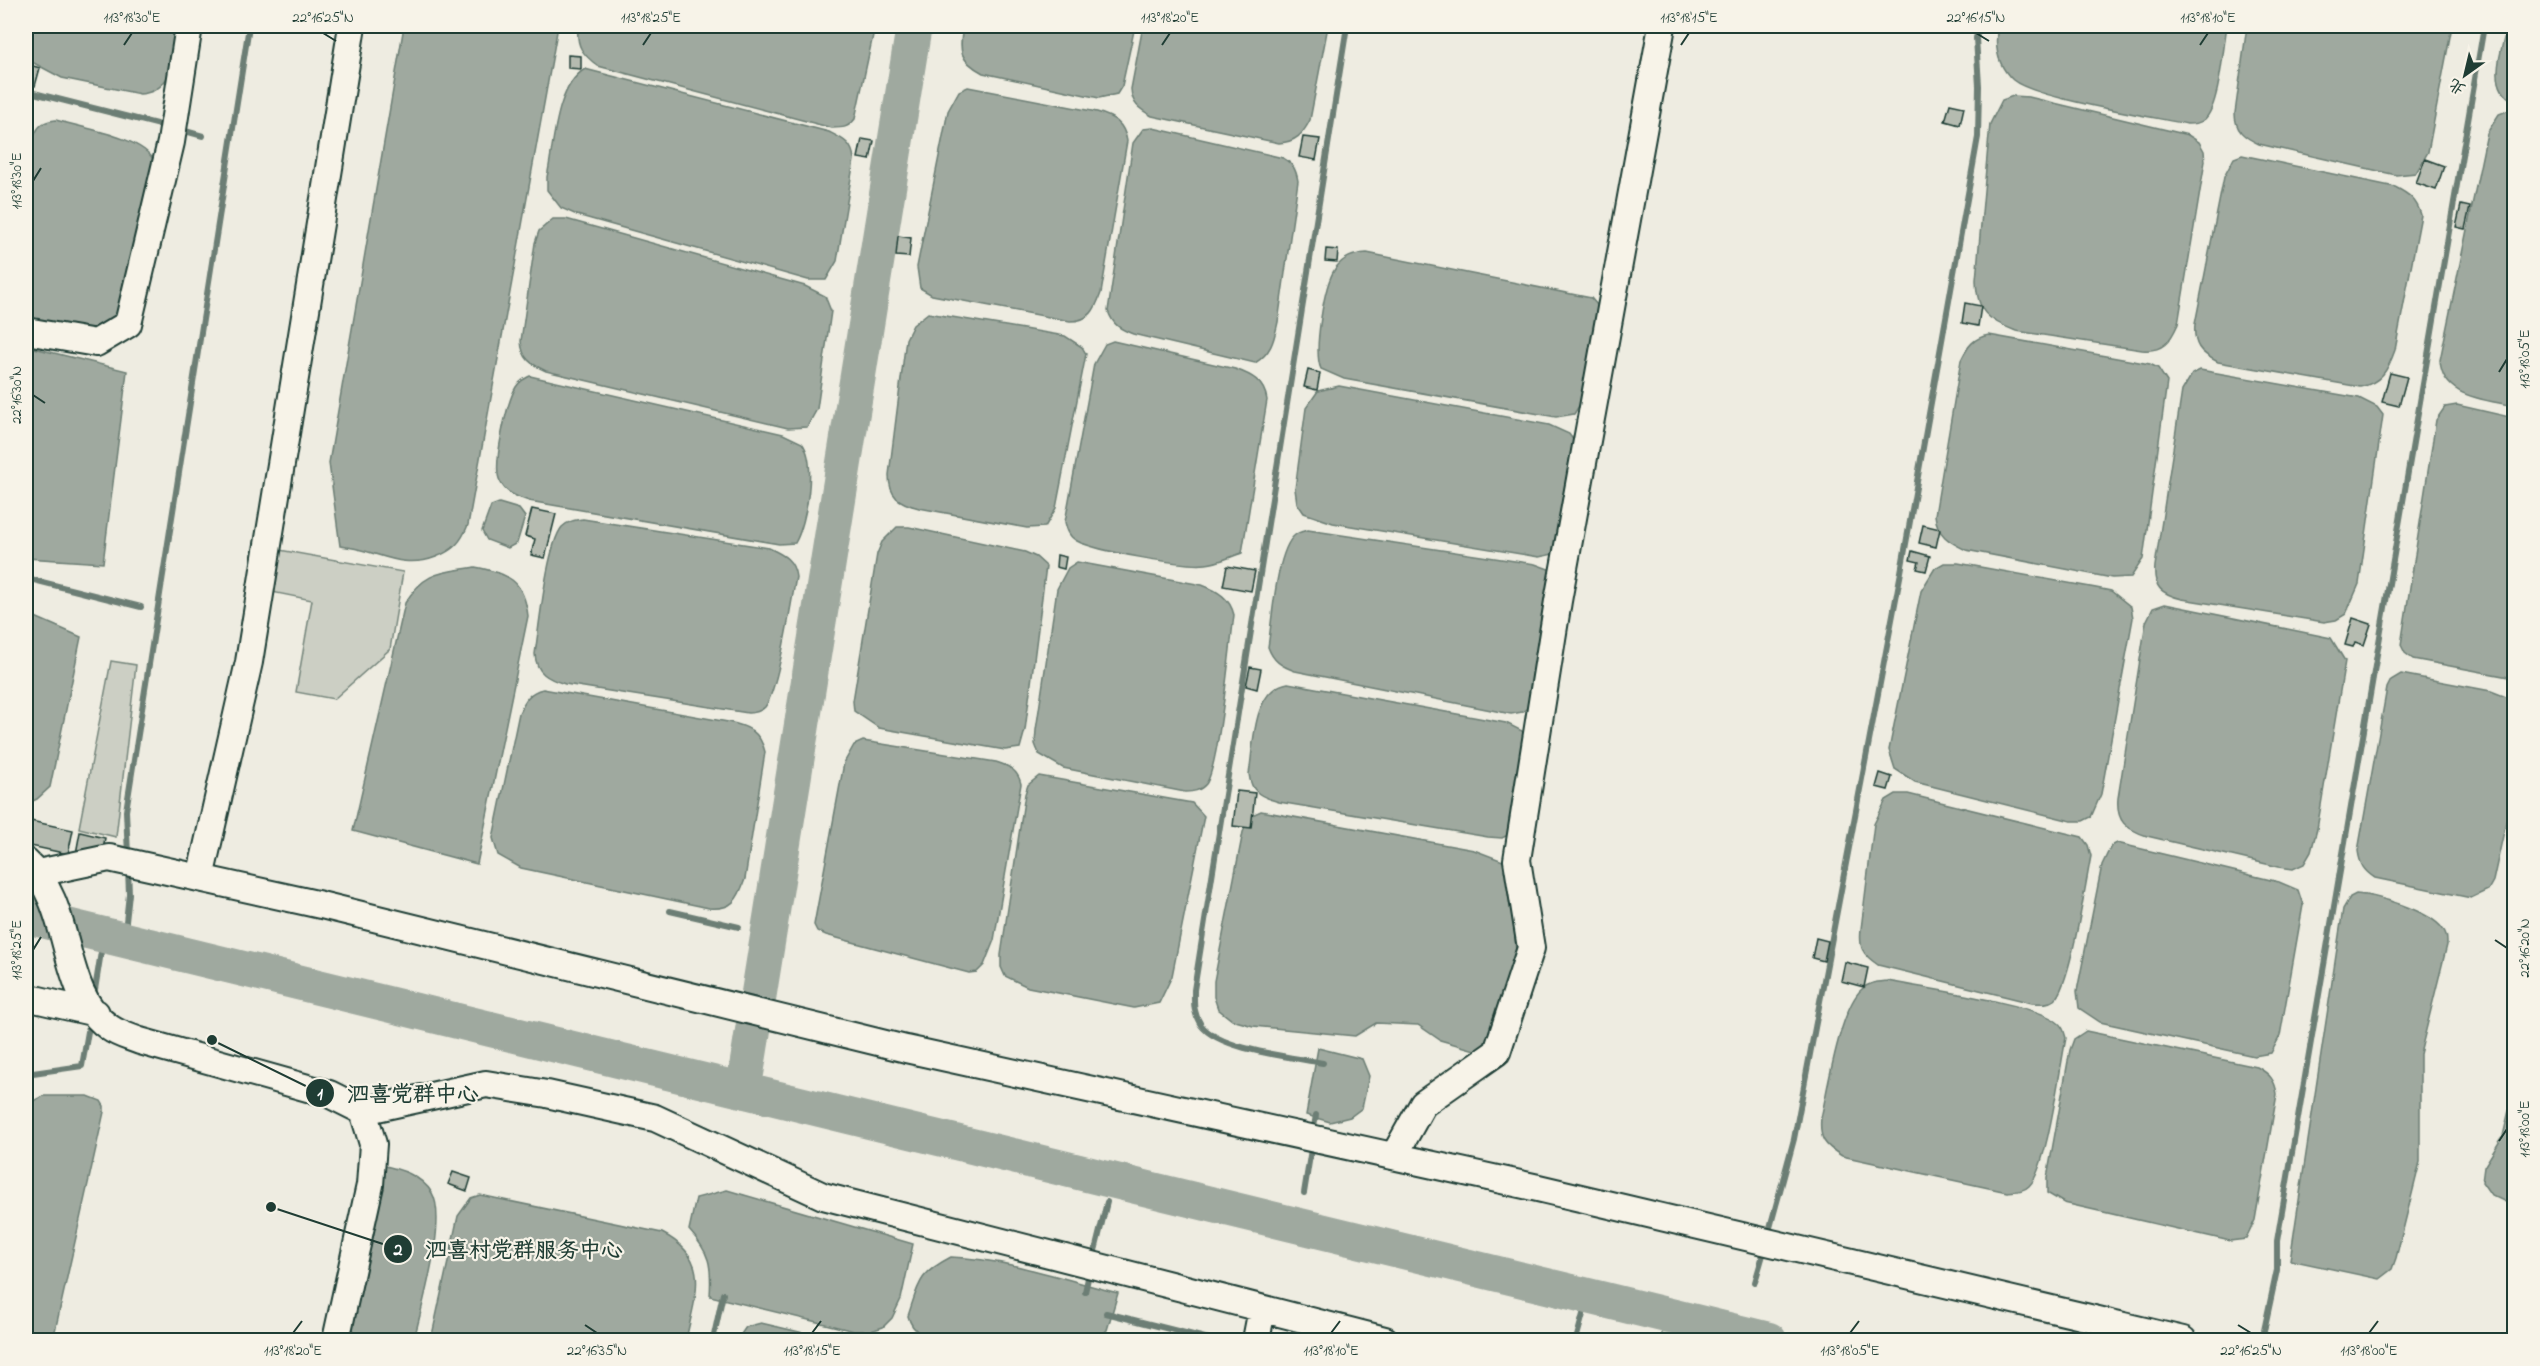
<svg xmlns="http://www.w3.org/2000/svg" width="2540" height="1366" font-family="'Indie Flower','LXGW WenKai TC',sans-serif">
<style>
.green{fill:#cccfc4;stroke:#76867c;stroke-width:1.5}
.water{fill:#9fa99f;stroke:#6c7e74;stroke-width:1.5}
.lines{fill:none;stroke-linecap:round;stroke-linejoin:round}
.stream{stroke:#6c7e74;stroke-width:6}
.river{stroke:#9fa99f;stroke-width:36}
.building{fill:#b5bbb0;stroke:#1f3d34;stroke-width:1.5}
.minor-casing{stroke:#1f3d34;stroke-width:30}
.minor{stroke:#f7f3e8;stroke-width:26}
.ticks{fill:none;stroke:#1f3d34;stroke-width:2}
.leader{fill:none;stroke:#1f3d34;stroke-width:2}
.callout-dot{fill:#1f3d34;stroke:#f7f3e8;stroke-width:2}
.mark-label{font-size:18px;text-anchor:middle;font-weight:bold;fill:#fff}
.callout-label{font-size:22px;text-anchor:middle;font-weight:bold;fill:#1f3d34;stroke:#f7f3e8;stroke-width:4.5;stroke-linejoin:round;paint-order:stroke}
.neatline{fill:none;stroke:#1f3d34;stroke-width:2}
.ticks-label{font-size:15px;text-anchor:middle;fill:#1f3d34}
</style>
<rect width="100%" height="100%" fill="#eeece1"/>
<filter id="ink" filterUnits="userSpaceOnUse"><feTurbulence type="fractalNoise" baseFrequency=".0167" numOctaves="2"/><feDisplacementMap in="SourceGraphic" scale="12" xChannelSelector="R" yChannelSelector="G"/><feConvolveMatrix kernelMatrix="1 2 1 2 8 2 1 2 1" color-interpolation-filters="sRGB"/></filter>
<g filter="url(#ink)">
<path class="green" d="M274,549l129,23 -13,77 -56,50 -38,-7 16,-92 -45,-9z
M111,661l25,4 -20,172 -37,-9z
M1662,1325l59,15h-59z"/>
<path class="water" d="M26,26h153c-5,27 -4,66 -39,68l-78,-16 -34,-18z
M404,26h154l-90,499c-7,17 -14,25 -32,32 -36,14 -60,-8 -96,-11l-11,-83z
M578,26h297l-20,93c-7,9 -12,9 -23,9l-234,-62c-16,-12 -22,-20 -20,-40z
M963,26h172l-13,60 -5,8 -18,4 -116,-25c-24,-13 -24,-21 -20,-47z
M1143,26h185l-18,94c-7,14 -14,22 -31,23l-127,-27c-13,-7 -20,-12 -21,-27z
M1998,26h229c-4,21 -7,78 -22,93 -6,5 -11,5 -18,5 -34,-7 -153,-26 -174,-44 -16,-15 -19,-33 -15,-54z
M2247,26h205l-24,126 -12,21 -20,2 -137,-31c-15,-7 -24,-13 -24,-31z
M2507,26h7v75c-28,-14 -12,-51 -7,-75z
M585,69l244,63c14,7 24,11 25,28l-17,101 -11,19h-18l-231,-65 -16,-7 -14,-18v-13c7,-32 8,-90 38,-108z
M968,87l129,25c17,5 27,11 30,29l-26,152c-6,17 -11,28 -31,28l-138,-26 -12,-7 -3,-21 31,-156 11,-20z
M2013,96l16,1 159,38 11,7 5,9 1,10 -27,163c-8,18 -15,28 -36,26l-126,-19c-29,-11 -39,-19 -40,-51l14,-156 12,-24z
M2507,111h7v295c-30,-7 -72,-8 -74,-46l47,-227 12,-19z
M56,120c26,8 87,17 98,41l-28,154 -15,20 -85,-13c0,-42 -8,-160 11,-192 5,-8 11,-9 19,-10z
M1153,128l130,30c10,6 13,11 15,23l-20,141c-4,17 -6,31 -23,41l-122,-29c-13,-5 -20,-9 -25,-23l25,-168 10,-14z
M2242,155l153,32c14,7 22,13 26,28l-26,135c-7,20 -14,33 -35,37l-142,-25c-18,-9 -25,-17 -23,-38l29,-147 10,-19z
M553,219h13l239,67 20,10 6,15 -14,98 -10,18 -19,1 -242,-57c-15,-7 -24,-12 -25,-30l14,-98 4,-12z
M1367,253l224,45 7,8 1,6 -15,86 -10,16 -18,3 -212,-38 -23,-10c-8,-17 3,-84 14,-100 8,-12 19,-15 32,-16z
M928,313l137,23 17,11 4,7 -30,154 -11,19 -18,1 -108,-20c-20,-5 -30,-11 -30,-33l17,-136 7,-14z
M1989,335l161,29 8,4 9,14 -24,177 -12,18 -19,1 -146,-28c-17,-8 -29,-15 -31,-35l26,-155c7,-14 12,-22 28,-25z
M1113,341l122,28c17,6 29,12 32,31l-25,153c-12,4 -24,10 -36,11 -21,3 -110,-13 -129,-23 -8,-4 -10,-11 -12,-19l29,-158 11,-20z
M26,346l101,25 -24,192 -77,-5z
M2200,370l159,28 18,9 6,8 -24,169 -13,30 -10,6 -12,2 -142,-23c-20,-5 -29,-11 -27,-33l27,-175 10,-17z
M530,376l253,58 19,9c15,19 5,79 -7,100l-16,1 -250,-43c-12,-4 -24,-8 -29,-20 -8,-14 7,-79 16,-94 4,-6 8,-8 14,-11z
M1339,386l210,39 20,9 5,7 -17,108 -4,5 -14,3 -206,-34 -29,-10 -7,-10 -2,-14 11,-81 12,-17z
M2457,405l57,13v260l-101,-19 -8,-6 -4,-8 35,-225 9,-13z
M499,503l20,6 6,8 -8,26 -9,5 -21,-8 -5,-9 9,-25z
M583,519l186,29c15,7 25,12 27,29 -5,26 -18,113 -31,130 -5,5 -10,6 -17,6l-183,-29c-17,-5 -29,-11 -30,-30 4,-26 12,-109 27,-127 6,-6 13,-7 21,-8z
M897,527h12l116,25 11,5 10,9 -21,164 -5,18 -15,2 -126,-22 -25,-17 -1,-10 24,-147 5,-12z
M1308,530l227,34 19,7 -24,135 -8,6 -11,2 -216,-43c-14,-5 -22,-10 -27,-24 4,-24 8,-97 27,-112 3,-3 9,-4 13,-5z
M1077,562l125,23c16,6 28,13 32,30 -4,30 -15,151 -28,169 -6,7 -13,8 -21,8l-122,-24 -24,-14 -4,-10 1,-14 21,-141 11,-21z
M1944,563h14l138,25 15,3 20,16 2,11 -32,176 -10,23 -8,4h-12l-156,-39 -20,-13 -6,-19 32,-159 14,-23z
M475,567c33,6 49,13 53,49l-51,248 -124,-33 52,-228c20,-32 35,-30 70,-36z
M2165,604l166,34 14,23 -28,168 -6,23 -7,12 -11,5 -14,-2 -132,-31c-21,-7 -31,-14 -29,-38l28,-176 7,-14z
M26,613l55,24 -31,150 -13,12 -11,5z
M2401,674l90,17 23,9v86l-21,95 -5,9 -17,8 -96,-20c-11,-7 -15,-13 -17,-27l29,-163 4,-8z
M1288,683l218,40 16,8 5,6 -17,97 -8,4 -14,-1 -209,-35c-17,-5 -28,-9 -30,-28 5,-29 3,-85 39,-91z
M543,689l185,33c20,4 32,9 37,30l-20,127c-7,21 -13,31 -36,29l-188,-40 -23,-13 -5,-17 26,-125c6,-13 10,-21 24,-24z
M863,741l133,21c13,4 22,8 25,22l-27,156 -10,25 -7,7 -8,1 -143,-38 -9,-4 -3,-6 30,-162 10,-18z
M1039,776l153,27 12,13 -32,160 -13,27 -25,5 -106,-21 -23,-11 -4,-9v-12l24,-161 3,-9z
M1896,794h12l174,43 6,8 3,11c-5,25 -21,132 -37,144 -7,5 -15,3 -22,3l-154,-38c-16,-11 -19,-17 -17,-36l13,-105 12,-24z
M1261,811l213,39 29,11 7,13 7,91 -20,63 -19,23 -38,-11 -22,-15 -42,-2 -21,13 -102,-10 -21,-6 -14,-11 -4,-12v-16l29,-149 9,-17z
M2117,843l162,39 19,8 5,15 -23,131 -9,17 -17,3 -154,-34 -21,-14 -2,-17 25,-126 9,-19z
M2356,894c21,1 73,17 86,34 5,5 5,10 5,17l-27,109v108l-24,96 -4,11 -13,10 -89,-19 53,-351 7,-12z
M1888,981c33,7 148,23 169,41 6,4 7,9 9,16 -6,28 -19,132 -37,148 -6,6 -14,5 -22,6l-165,-36c-18,-11 -23,-17 -21,-38 7,-30 19,-110 41,-129 8,-7 16,-7 26,-8z
M2086,1031l171,36c13,7 18,13 20,27l-22,126 -9,19 -16,2 -166,-38 -17,-10v-15l23,-128 4,-11z
M1318,1048l44,11 7,17 -7,32 -12,9 -20,5 -24,-7z
M2514,1089v117l-23,-11 -9,-13 2,-15 19,-31z
M43,1096h45l13,5 3,5v6l-51,228h-27v-227l5,-11z
M381,1165c19,4 40,10 51,28 16,27 -11,115 -18,147h-69z
M727,1190l186,54 -12,55 -9,19 -9,9 -12,4h-17l-144,-35c2,-31 0,-43 -21,-66l7,-32z
M480,1195l182,38c51,26 33,62 24,107h-255l27,-124 13,-18z
M951,1257c56,2 112,22 167,36l-11,37 -11,10h-152c-17,-3 -31,-5 -36,-24 11,-33 10,-42 43,-59z
M761,1323l64,15 6,2h-94l9,-13z"/>
<g class="lines">
<path class="stream" d="M26,91l142,36
M178,129l25,7
M26,578l115,29
M128,855l-2,-44 123,-785
M670,911l69,16
M124,940l5,-46 -1,-25
M94,996l7,-44
M1323,1063c-30,-6 -104,-13 -122,-38 -8,-12 -7,-22 -7,-35l153,-964
M26,1074l56,-8 8,-46
M1313,1133l3,-18
M1304,1193l8,-50
M1768,1235l26,-96 107,-567 77,-435 1,-51 -3,-48 3,-12
M1093,1259l14,-57
M1755,1282l10,-34
M1085,1292l5,-23
M1106,1313l107,27
M713,1340l10,-46
M1576,1340l9,-33
M2262,1340l15,-70v-29l207,-1215"/>
<path class="river" d="M26,916l1743,424
M745,1080l169,-1054"/>
</g>
<path class="building" d="M568,55l13,1v13l-13,-1z
M26,64l14,4 -5,18 -9,-3z
M1950,104l14,3 -4,18 -15,-4z
M1303,137l17,2 -4,21 -17,-3z
M862,139l12,2 -4,19 -12,-2z
M2425,159l19,7 -8,24 -20,-7z
M2461,205l9,2 -5,22 -9,-2z
M898,236l13,2 -2,19 -13,-1z
M1326,249l12,1 -1,12 -12,-1z
M1965,303l16,3 -3,20 -16,-3z
M1308,370l12,3 -3,17 -13,-3z
M2390,373l17,4 -8,29 -17,-4z
M532,509l24,5 -11,44 -14,-3 4,-16 -10,-3z
M1923,525l17,4 -4,18 -17,-4z
M1912,551l18,5 -4,15 -9,-2 2,-7 -9,-2z
M1057,555l9,2 -2,12 -8,-2z
M1227,566l28,5 -4,20 -28,-5z
M2353,618l18,6 -7,21 -9,-3 -2,5 -8,-2z
M1250,667l11,2 -4,20 -11,-3z
M1880,773l12,4 -4,13 -12,-3z
M1237,791l18,2 -4,35 -18,-2z
M26,820l47,10 -5,24 -42,-9z
M80,832l25,6 -5,26 -25,-5z
M1816,938l12,3 -4,20 -12,-3z
M1845,962l23,6 -4,19 -23,-6z
M453,1172l18,6 -4,13 -19,-7z"/>
<g class="lines">
<g class="minor-casing">
<path id="minor" d="M26,331l70,12 32,-19 43,-182 18,-116
M26,862c49,43 32,131 84,166 8,6 20,9 30,13l189,53 34,17 10,33 -3,41 -34,155
M38,873l71,-15 212,47 585,144 632,139 645,152
M200,878l49,-216 103,-636
M26,997l70,16
M363,1111l123,-27 61,10 108,24 168,78 562,144
M1394,1156l29,-52 74,-52 34,-104 -14,-88 41,-259 104,-575
M1256,1340l6,-31"/>
</g>
<use href="#minor" class="minor"/>
</g>
</g>
<path class="ticks" d="M323,33l13,8M1976,33l13,8M124,45l8,-12M643,45l8,-12M1162,45l8,-12M1681,45l8,-12M2200,45l8,-12M33,181l8,-13M2499,372l8,-13M33,395l12,8M2495,940l12,8M33,950l8,-13M2499,1141l8,-12M585,1325l12,8M2238,1325l13,8M293,1333l9,-12M812,1333l9,-12M1331,1333l9,-12M1850,1333l9,-12M2369,1333l9,-12"/>
<path class="leader" d="M212 1040L320 1093M271 1207L398 1249"/>
<g class="callout-dot">
<circle cx="212" cy="1040" r="6"/>
<circle cx="271" cy="1207" r="6"/>
<circle cx="320" cy="1093" r="15"/>
<circle cx="398" cy="1249" r="15"/>
</g>
<g class="mark-label">
<text x="320" y="1099">1</text>
<text x="398" y="1255">2</text>
</g>
<g class="callout-label">
<text x="413" y="1101">泗喜党群中心</text>
<text x="524" y="1257">泗喜村党群服务中心</text>
</g>
<rect width="2540" height="1366" fill="none" stroke="#f7f3e8" stroke-width="66"/>
<g transform="translate(2465 75) rotate(214)" stroke="#f7f3e8" stroke-width="4.5" paint-order="stroke">
<path d="M0-4.5L10 22L0 15L-10 22Z" fill="#1f3d34"/>
<text y="-9" font-size="16" font-weight="bold" text-anchor="middle" fill="#1f3d34">北</text>
</g>
<rect x="33" y="33" width="2474" height="1300" class="neatline"/>
<g class="ticks-label">
<text x="132" y="22">113°18'30"E</text>
<text x="323" y="22">22°16'25"N</text>
<text x="651" y="22">113°18'25"E</text>
<text x="1170" y="22">113°18'20"E</text>
<text x="1689" y="22">113°18'15"E</text>
<text x="1976" y="22">22°16'15"N</text>
<text x="2208" y="22">113°18'10"E</text>
<text transform="translate(16 181) rotate(-90)" y="5">113°18'30"E</text>
<text transform="translate(2524 359) rotate(-90)" y="5">113°18'05"E</text>
<text transform="translate(16 395) rotate(-90)" y="5">22°16'30"N</text>
<text transform="translate(2524 948) rotate(-90)" y="5">22°16'20"N</text>
<text transform="translate(16 950) rotate(-90)" y="5">113°18'25"E</text>
<text transform="translate(2524 1129) rotate(-90)" y="5">113°18'00"E</text>
<text x="293" y="1355">113°18'20"E</text>
<text x="597" y="1355">22°16'35"N</text>
<text x="812" y="1355">113°18'15"E</text>
<text x="1331" y="1355">113°18'10"E</text>
<text x="1850" y="1355">113°18'05"E</text>
<text x="2251" y="1355">22°16'25"N</text>
<text x="2369" y="1355">113°18'00"E</text>
</g>
</svg>
